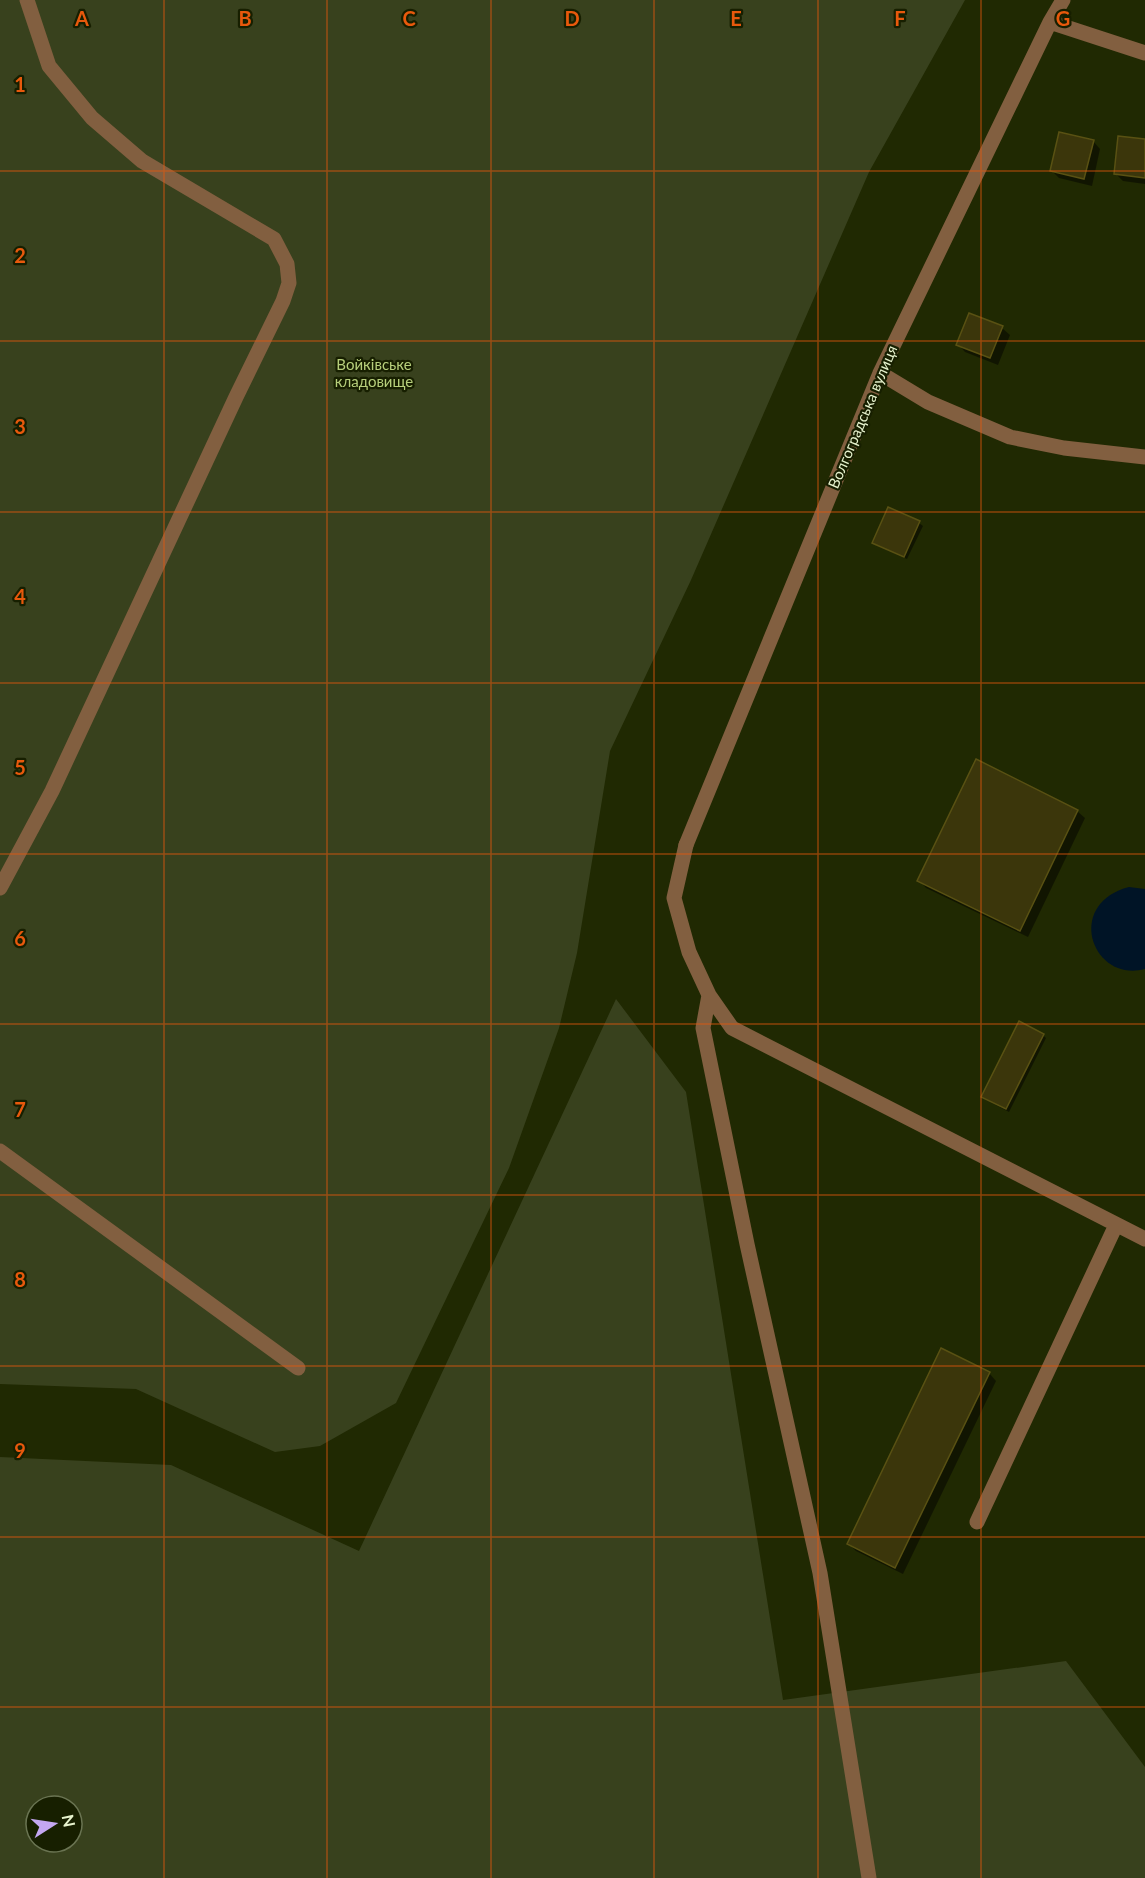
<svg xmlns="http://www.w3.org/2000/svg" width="1145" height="1878" font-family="Lato,sans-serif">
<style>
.green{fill:#38411d;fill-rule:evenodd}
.water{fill:#001426}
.shadow{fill:#0007}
.building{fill:#3b360b;stroke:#595113;stroke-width:1.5}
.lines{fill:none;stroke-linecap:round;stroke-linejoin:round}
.lane{stroke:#825f40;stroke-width:15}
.street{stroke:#825f40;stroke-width:15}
.grid{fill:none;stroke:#e8590c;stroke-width:1.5;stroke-opacity:0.55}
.labels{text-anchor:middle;stroke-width:4.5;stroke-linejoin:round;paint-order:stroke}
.park-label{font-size:15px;fill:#b7cf7b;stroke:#171f00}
.street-label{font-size:15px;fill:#e7f3ce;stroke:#171f00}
.grid-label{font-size:20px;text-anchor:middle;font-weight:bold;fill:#e8590c;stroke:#171f00;stroke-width:4.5;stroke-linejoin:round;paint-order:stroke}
</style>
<rect width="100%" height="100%" fill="#202902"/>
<path class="green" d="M0,0h965l-96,172 -178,408 -81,171 -33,202 -18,75 -50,140 -113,235 -76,43 -45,6 -139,-63 -136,-5z
M616,999l70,93 97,608 283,-39 79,106v111h-1145v-421l171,8 188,86zM36,1806h36v36h-36z"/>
<path class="water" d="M1129,887l16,2v80c-53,14 -81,-65 -16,-82z"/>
<path class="shadow" d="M1145,140v44l-22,-3 -7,-7z
M1093,141l7,8 -8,37 -33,-8 -8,-8z
M1002,328l8,7 -12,30 -33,-13 -7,-8z
M919,523l4,3 -16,33 -30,-13 -3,-3z
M1077,811l8,7 -57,119 -102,-49 -7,-8z
M1043,1035l3,3 -37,74 -23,-12 -4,-3z
M989,1373l7,8 -93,193 -47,-23 -7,-7z"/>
<path class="building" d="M1059,132l35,8 -10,39 -34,-8z
M1118,136l27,3v39l-31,-4z
M969,313l34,13 -13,32 -34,-13z
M888,507l32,14 -16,36 -32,-14z
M976,759l102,51 -58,121 -103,-50z
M1019,1021l25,13 -38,75 -25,-12z
M941,1348l49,24 -95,196 -48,-24z"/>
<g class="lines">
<path class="lane" d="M686,845l-12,53 15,54 20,43 23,33 413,211
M0,888l52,-97 184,-394 47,-96 6,-18 -2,-19 -13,-25 -132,-78 -50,-43 -43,-52 -22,-66
M709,995l-6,33 44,216 73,329 49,305
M0,1151l298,217
M977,1522l139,-297"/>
<path class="street" d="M1050,22l95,31
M880,373l48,29 82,35 54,11 81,9
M686,845l194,-472 170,-351 13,-22"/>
</g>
<path class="grid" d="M164,0v1878M327,0v1878M491,0v1878M654,0v1878M818,0v1878M981,0v1878M0,171h1145M0,341h1145M0,512h1145M0,683h1145M0,854h1145M0,1024h1145M0,1195h1145M0,1366h1145M0,1537h1145M0,1707h1145"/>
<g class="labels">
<g class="park-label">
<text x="374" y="370">Войківське<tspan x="374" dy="17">кладовище</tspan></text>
</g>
<g class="street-label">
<text transform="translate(863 417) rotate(-67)" y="5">Волгоградська вулиця</text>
</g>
</g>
<g class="grid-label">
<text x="82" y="26">A</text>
<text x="245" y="26">B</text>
<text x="409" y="26">C</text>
<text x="572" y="26">D</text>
<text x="736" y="26">E</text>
<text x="900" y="26">F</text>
<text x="1063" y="26">G</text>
<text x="20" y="92">1</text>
<text x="20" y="263">2</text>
<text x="20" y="434">3</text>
<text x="20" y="604">4</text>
<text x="20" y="775">5</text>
<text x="20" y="946">6</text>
<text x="20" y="1117">7</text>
<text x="20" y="1287">8</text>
<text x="20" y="1458">9</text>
</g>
<g transform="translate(54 1824) rotate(78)"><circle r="28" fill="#171f00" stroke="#6a7452" stroke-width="1.5"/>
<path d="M0-4.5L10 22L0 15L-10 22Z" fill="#c4a7f1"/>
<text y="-9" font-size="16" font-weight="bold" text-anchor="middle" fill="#e7f3ce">N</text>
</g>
</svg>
